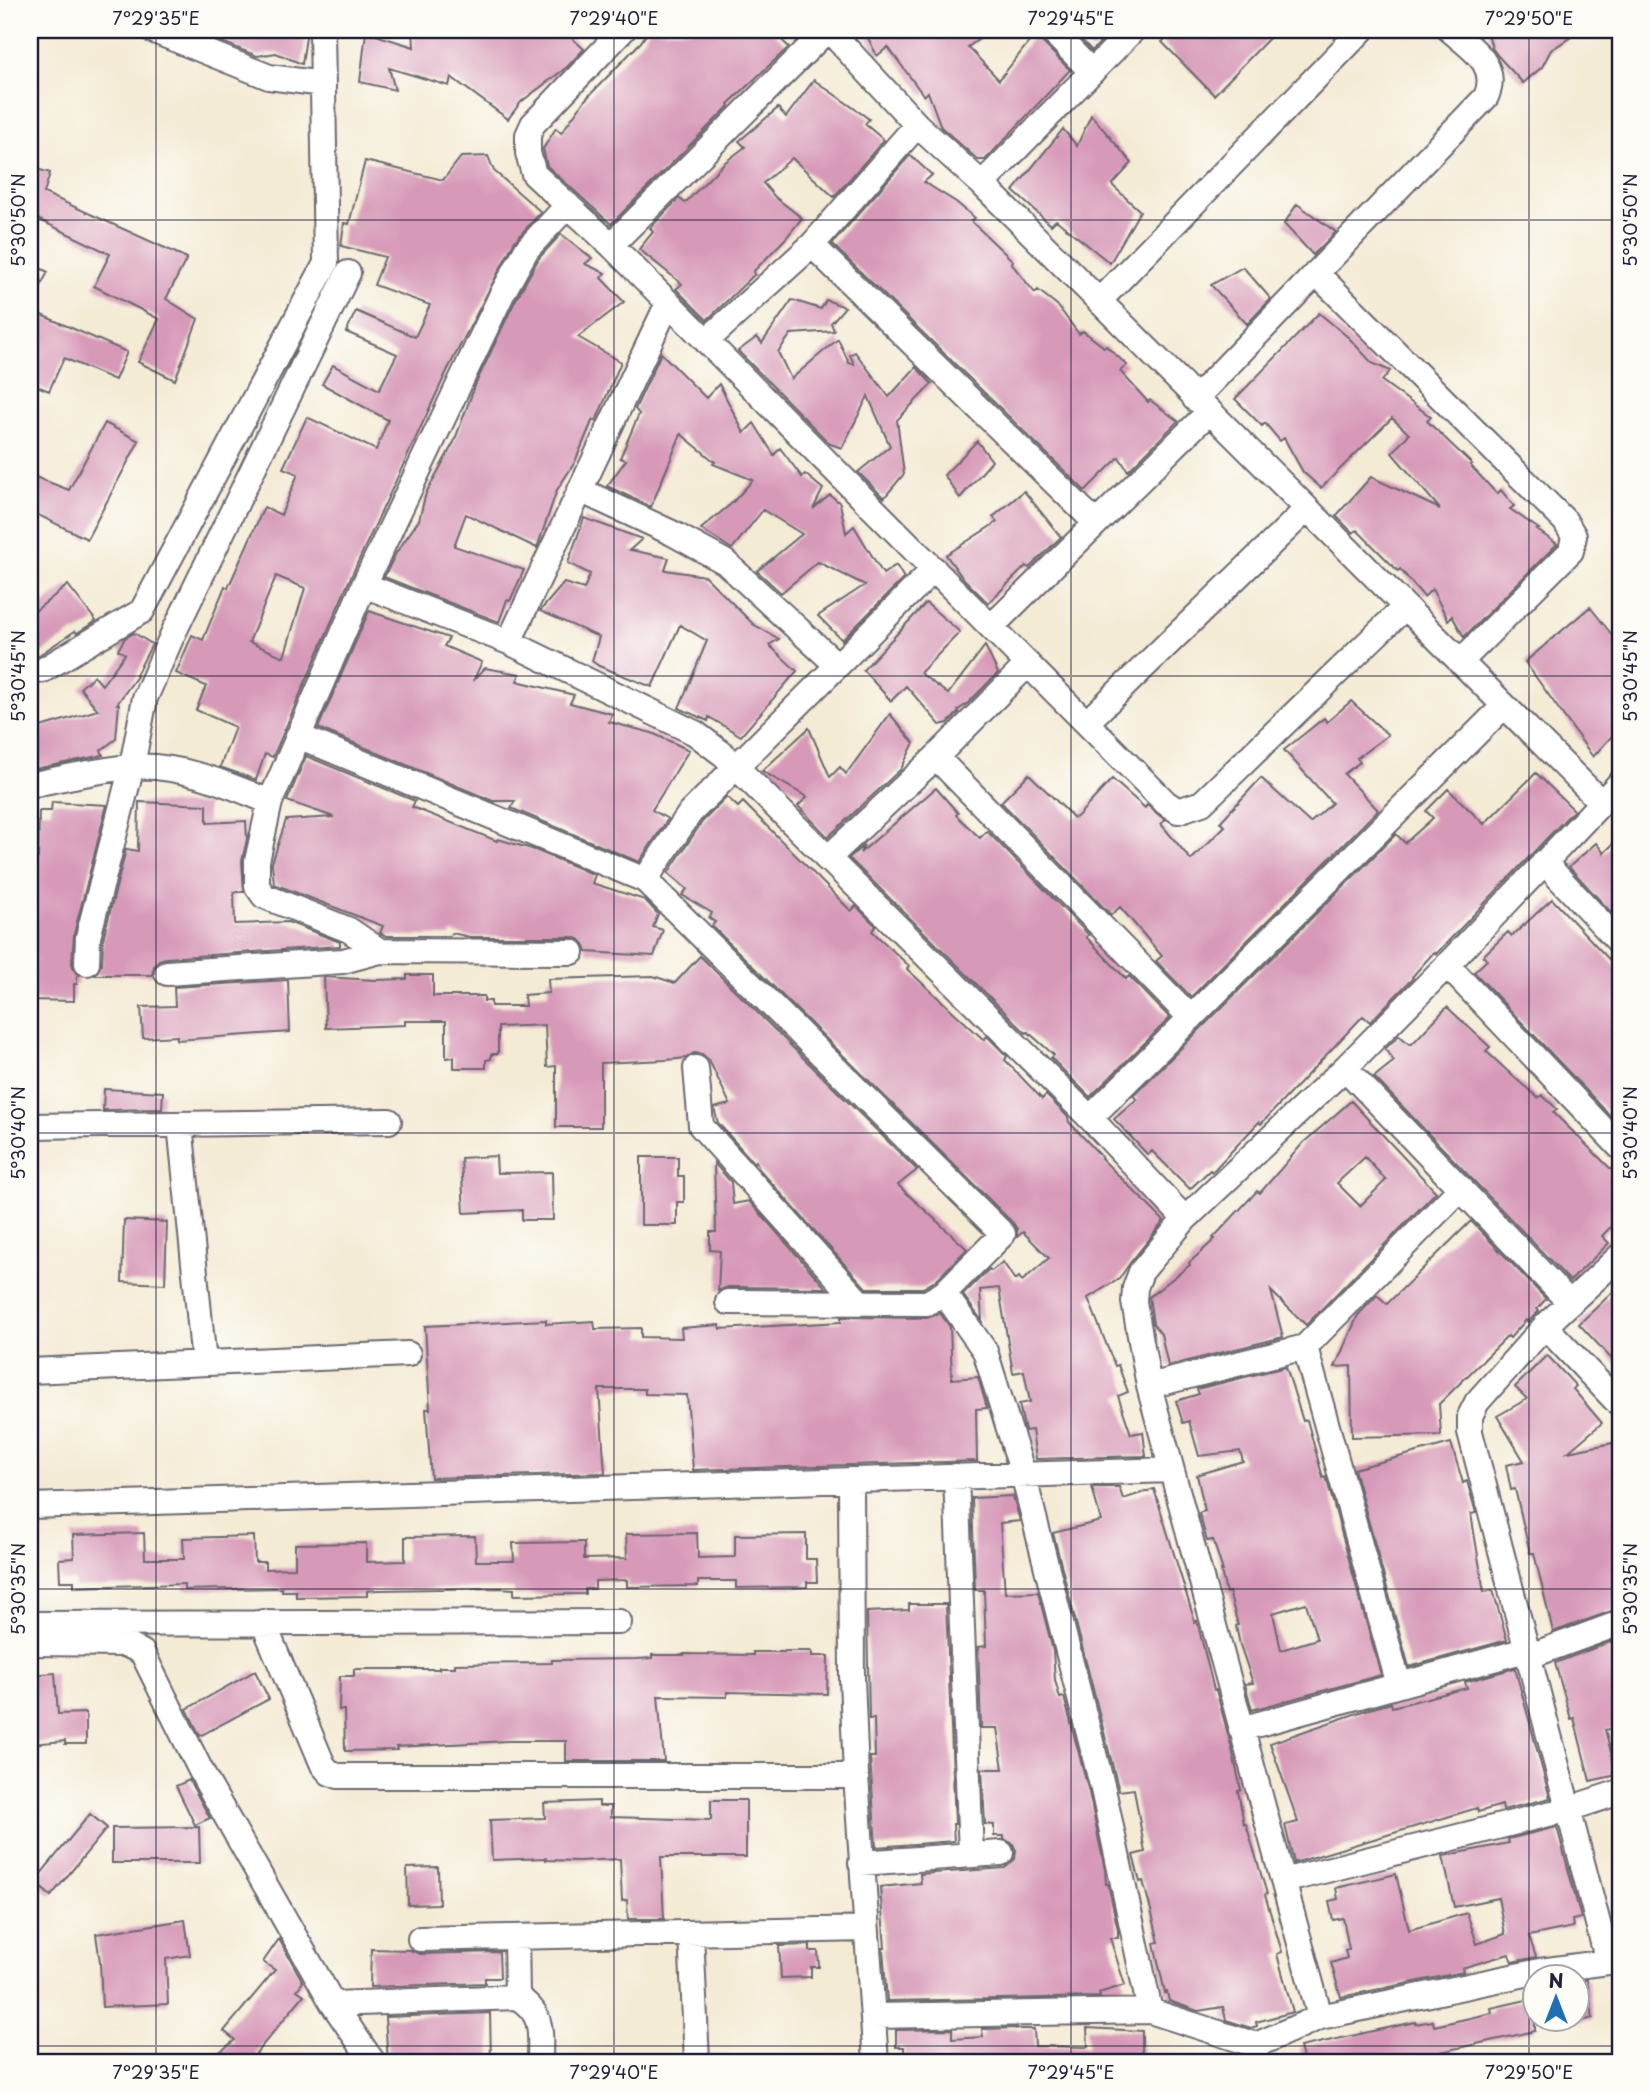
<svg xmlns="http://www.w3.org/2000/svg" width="1650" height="2092" font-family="'Playpen Sans',sans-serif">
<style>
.building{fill:#d799b8;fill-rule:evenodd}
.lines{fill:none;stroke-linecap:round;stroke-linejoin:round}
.minor-casing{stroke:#6c6871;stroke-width:28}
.minor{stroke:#fff;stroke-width:24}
.ticks{fill:none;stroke:#22223b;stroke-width:2;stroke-opacity:0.45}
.neatline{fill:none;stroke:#22223b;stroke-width:2.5}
.ticks-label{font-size:18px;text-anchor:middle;fill:#22223b}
</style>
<rect width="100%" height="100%" fill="#fdfcf7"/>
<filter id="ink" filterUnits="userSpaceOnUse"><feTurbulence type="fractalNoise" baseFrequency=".0143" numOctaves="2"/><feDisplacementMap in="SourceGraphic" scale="14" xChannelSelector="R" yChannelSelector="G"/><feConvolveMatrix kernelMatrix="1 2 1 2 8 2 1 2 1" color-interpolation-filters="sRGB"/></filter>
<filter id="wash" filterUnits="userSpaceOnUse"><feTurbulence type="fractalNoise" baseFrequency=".00686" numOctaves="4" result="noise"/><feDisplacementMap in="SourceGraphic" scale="28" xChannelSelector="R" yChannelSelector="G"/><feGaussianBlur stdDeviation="1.57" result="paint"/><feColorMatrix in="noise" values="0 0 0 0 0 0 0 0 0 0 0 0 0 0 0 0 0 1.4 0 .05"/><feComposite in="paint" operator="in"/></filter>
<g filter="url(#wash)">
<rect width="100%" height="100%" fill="#f4ebd5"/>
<g id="blocks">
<path class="building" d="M203,30h104l-5,34 -26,-11 -19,3 -40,-16z
M413,30h150l21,19 -17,18 -46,35 -13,17 -57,-42 -2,9 -60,-18 6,22 -35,-8 6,-50 48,15z
M649,30h122l18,17 -61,57 1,2 -118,118 -64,-58 -4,-17 13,-21 5,5 24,-33 56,-58z
M864,30h128l-24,17 31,33 38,-48 3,8 30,30 -85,90h-7l-37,-33 -13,-35 -4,4 -36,-49 -11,9z
M1072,30h40l-20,21z
M1174,30h103l-63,65 -52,-53z
M1487,30h95l-31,20 -9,17 -19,16 -25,-27 -6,-8z
M814,80l55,39 -4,5 19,16 -50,57 -42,-39 -29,25 12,14 27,21 -16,20 -33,34 2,2 -48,46 -31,-31 6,-5 -43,-35 14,-17 -3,-4 29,-30 6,5 39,-40 21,-16 -6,-6 39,-33 8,9z
M1091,115l41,48 -20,22 28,26 -30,52 -54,-43 -5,5 -38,-34 50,-62 14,17z
M910,155l22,20 -8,7 32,20 19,16 -4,3 42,40 -2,2 24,30 3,-3 19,15 22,29 4,-3 21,16 2,-1 21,19 -7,6 28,31 2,-2 28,21 -50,50 -9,-14 -34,34 -253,-247z
M488,156l6,15 47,41 -27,30 -67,129 -97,208 -77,178 -8,-3 -9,26 -36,-13 15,-40 -39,-17 10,-24 -30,-13 16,-38 11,5 22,-54 3,2 36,-81 17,8 17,-41 -15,-6 24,-51 69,33 12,-30 -66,-36 11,-19 46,25 18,-36 -51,-22 10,-21 59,26 15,-32 -56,-20 11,-28 -44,-11 3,-23 5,1 16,-63 78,19 18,-23zM276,576l29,12 -21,69 -35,-15z
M30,167l20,6 -6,20 143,65 -21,41 32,20 -23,61 -37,-18 21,-43 -65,-33 16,-32 -74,-36 -3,7h-3z
M1297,204l39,28 -23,23 -29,-31z
M561,234l31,24 -7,6 20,9 -4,5 23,24 -46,35 43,25 -25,59 -3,-2 -18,43 -18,28 -20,58 -71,-34 -12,32 70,24 -14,31 -3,-1 -8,22 -115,-45 12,-24 23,-33 7,-27 28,-51 22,-59 39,-82 24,-43z
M30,263l18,9 -18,34z
M1243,267l28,32 -24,25 -36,-39z
M792,300l29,9 5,-9 19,7 -14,16 3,8 -43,3 -13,18 13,27 47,-40 11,24 5,1 -4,-9 5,-3 34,45 27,-30 16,17 -35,36 7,54 -20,24 -26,-26 32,-26 -22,-50 -26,52 -12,-4 -92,-93 19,-14 5,6z
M30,310l97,42 -12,28 -51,-22 -15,33 -19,-8z
M1319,313l30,25 23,25 18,8 -8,10 49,36 -4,4 45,43 -2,1 27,29 4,-4 13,16 -4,3 29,20 -2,1 20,14 -93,93 -12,-21 -4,4 -16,-31 -8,8 -24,-28 -2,2 -41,-41 -4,3 -17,-17 35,-39 69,32 -48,-56 17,-19 -17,-16 -71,70 -18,-16 -19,-34 -4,3 -15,-18 -3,3 -27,-27z
M661,353l45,45 13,-14 25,49 10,-10 20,32 6,-7 22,29 3,-3 18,15 -10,20 17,-14 10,8 6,30 8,-7 29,48 13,-9 8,13 -62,62 -24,-24 47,-31 -47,-23 -37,31 -24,-22 45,-37 -39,-24 -31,39 -31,-20 31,-26 21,-23 -40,-16 2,-2 -34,-28 -30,73 -44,-21 19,-26 -6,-2 19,-44 -4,-5z
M105,423l34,18 -52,98 -57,-28v-36l39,15z
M977,441l15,20 -32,37 -16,-23z
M1024,491l37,46 -32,31 -3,-2 -38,37 -26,-26 -16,-22 51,-33 -4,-5z
M584,518l58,21 -12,11 39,8 -4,12 40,6 48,48 26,15 -10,6 28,26 -56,65 -32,-19 -1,4 -29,-13 28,-67 -27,-16 -28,62 -53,-21 -7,-5 7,-24 -59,-26 24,-28 20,6 6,-15 -22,-11z
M68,585l28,36 -19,12 -2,-2 -39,26 -6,-9v-33z
M926,603l34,29 -40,41 28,21 37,-48 13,27 -31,31 -9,6 1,2 -11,11 -8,2 -34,-39 -15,15 -28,-31z
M1590,607l30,38v82l-27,30 -68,-95z
M369,611l80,27 -5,8 38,16 -9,19 12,-13 35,6 -3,7 57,14 -4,8 42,11 -3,8 43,11 37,17 -37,60 16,9 -29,43 -128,-54 4,-7h-22l-175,-73z
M134,633l18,11 -16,31 1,1 -20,28h2l-3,35 -15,11 2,5 -73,15v-40l68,-20 -18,-22 14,-12 8,9 23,-31 -7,-4 7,-12z
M1351,701l37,34 -31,23 3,4 -16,12 34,36 -187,187 -35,-36 6,-5 -42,-49 -9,8 -110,-113 28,-28 45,44 3,-1 35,-38 33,29 2,-3 18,15 -4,4 30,36 34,-34 -5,-4 41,-44 49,45 22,-20 -48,-53 40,-32 3,4z
M890,714l24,29 -13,26 -73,68 -30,-31 9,-9 -45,-26 47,-43 21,49 10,-10 6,7z
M306,756l109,45 -3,6 85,34 1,-2 37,11 60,25 -3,8 53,17 13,14 -5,13 10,3 -9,26 -67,-4 -3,-8 -5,-5 -7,-2h-102l-18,-4 -2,3h-64l-6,-3 3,-7 -109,-42 -2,-21 14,-43 48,-3 -47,-16z
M1536,773l38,37 -138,144 -2,-2 -22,25 1,1 -43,44 -7,-6 -102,108 -2,-2 -47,50 -2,-2 -20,19 -38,-38 -4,4 -34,-36 23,-20 -4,-3 263,-262 9,9 28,-25 -7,-7 22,-22 36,35z
M936,788l22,25 -2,2 24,23 7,-7 102,104 -3,2 40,42 3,-3 41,42 -80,79 -39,-39 3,-3 -26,-23 -2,1 -177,-175 15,-13 -4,8z
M727,797l11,10 5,-5 108,109 5,-5 20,20 -4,5 37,35 -2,3 77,71 3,-4 20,20 -2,4 37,39 4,-4 22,22 1,5 33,35 -1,1 63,63 -34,42 -11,16 -31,19 27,68 3,-1 10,27 -10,4 13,38 12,-2 3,24 -110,3 -4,-29 -7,1 -6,-27 11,-2 -6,-31 -11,2 -14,-85 -19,2 2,31 -19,-26 26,-26 2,2 12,-9 12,18 4,-3 3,4 27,-23 -26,-26 -6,5v-8l-4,-6 -301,-297 3,-4 -6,-4 3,-5 -30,-18 5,-6 -19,-16 34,-51z
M52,802l55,3 -33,129 -2,29 2,7 5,5 -2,1v8h-3v17l-44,-1 3,-142h5l1,-47h12z
M139,802l68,3v18l39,-2 1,18 -5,22 2,31h-10l1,32 53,-2 52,20v4l-174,12 -7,2 -5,6 -2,9h-57l7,-11 1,-25 23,-90 12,2z
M1620,837v85l-51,-55 27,-24 8,10z
M1552,899l68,72v155l-146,-154 13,-12 -4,-4 25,-24 4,4z
M700,956l217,214 -19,15 69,64 -32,32 -12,7h-57l-107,-119 -3,-8 -2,2 -36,-40 -4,-15 16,-4 -21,-44 -7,-6 -8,-1 -8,5 -20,2 -65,3v64h-45v-61l-9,1 -2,-42 -47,2v27h-7v5l-5,1v8h-32v-11l-8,1v-37h-41v4l-79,3 -2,-51 51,3 32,-1v-4h26v21h51v5h7v5h34l-1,-11 25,-2 -1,-14 105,-3 22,7z
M288,980l2,52 -113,8v-4l-34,2 -2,-31 34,-1 -1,-19z
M1447,1007l43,40 -4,4 29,27 23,20 4,-3 15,14 -4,3 67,66v39l-18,19 7,7 -39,38 -196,-204 20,-16 -9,-12 14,-14 10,9h3z
M104,1089l59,3 -1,17 -59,1z
M1351,1101l85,91 -130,133 -35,-34 12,46 -115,29 -7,-32 -8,-10 -4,-27 41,-32 -1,-2 26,-24 -2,-1 44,-47 3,2 43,-50zM1365,1157l21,23 -26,26 -23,-23z
M496,1156l1,17 55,-1 1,48h-31v-10l-58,3 -3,-55z
M641,1157h37v19h6v26h-7v23h-36z
M714,1163l17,19 2,22 16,-3 77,87 -98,-1 -10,4 2,-40 -10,-1v-18h6z
M124,1220l43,2 -2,62 -43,-2z
M1471,1221l75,78 -9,10 2,2 -11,11 -2,-2 -16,18 -2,-2 -69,68 2,31 -89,2 -1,-71 -16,1 23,-52 19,-20 10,9z
M1620,1285v83l-41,-44z
M940,1313l10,14 2,52 26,-2 9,31 -11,1 1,52 -284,9 -6,-75 -42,-1v-5h-46l6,84 -174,5 -5,-69h4l-5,-83 121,-6v4l48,-3 1,8 46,-1v9l41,1 -1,-10 38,-3 1,4 121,-7v-5l86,1z
M1547,1355l29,31 -3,3 29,34 -34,29 45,-9 7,38v127l-67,24 -19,-79h-4l-15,-64 -4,1 -5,-25 18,-4 -27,-45 30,-17 -12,-12z
M1286,1367l17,54 4,-1 16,58 3,-1 55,198 -129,35 -7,-26 8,-1 -13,-38 -4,-19 2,-1 -9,-33 -3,1 -5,-22h2l-10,-31 -6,1 -8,-28 6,-2 -8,-36 46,-14 -3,-10 -41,5 -10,-35 -6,2 -7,-22 23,-7 -2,-5zM1306,1603l11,36 -36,11 -8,-37z
M1451,1443l12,40 4,-2 9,32 -5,1 13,78 9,-2 14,50 -98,27 -55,-198z
M1092,1487h27l4,12 31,-10 41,133 2,-1 17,69h2l16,59 9,41 -3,1 6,33h2l21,70 -2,1 17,57 -5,2 16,58 -37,10 1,4 -6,2 -25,-8 -3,-13 -25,4 -29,-10 -2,-9 -2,1 -11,-50 5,-1 -8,-32 -8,-29 -3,1 -7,-27 12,-3 -11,-63 -15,2 -66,-258 48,-12z
M1013,1496l7,25 -20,2 5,70 33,-1 15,59 2,29 5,18 4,-1 25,95 16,78 1,14h2l10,46v8h-8l15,47 -26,8 1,4 -213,4 -4,-53h2l-5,-61 41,-4 -1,-9 85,-6 10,-9 1,-8 -3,-7 -9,-5v-3h-10v-11l-9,-1 -3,-55h21l-6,-41h-16l-3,-81 8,-1 -2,-56h-9l-3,-92z
M144,1533l1,26h39l-1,-21 71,-2 1,26h10v7l30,-1v-24l71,-1v19l39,-1v-24l70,-1 1,25h38l-1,-18 71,-1v17l43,-1 -1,-24 71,-1 1,25 37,-1v-22l71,-1v25h10l1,23h-10v5l-71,1v-7h-38v5l-71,1v-7l-32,1v8h-10v5l-71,1v-6l-14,-1 -123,2 -10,1v5l-71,1v-6h-14v-3l-98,2v-6l-110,3v-6h-14l-1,-22 15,-1 -1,-23z
M909,1604h37l9,220h-2l1,17 -78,6 -6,-90h5l-1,-39 -5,1 -2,-107 42,-2z
M1618,1639l2,87 -15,4 12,45 -27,6 -16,-63 -3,1 -16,-56z
M785,1651h27v5h16l-1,38 -100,-2v5l-69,-1 6,65h-98v-20h-58l-112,6 1,3 -52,1 -1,-41h-5l1,-34h14v-7h85v-2h16v-3l97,-1v-3l85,-1 15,-1v-3h32v-1l69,1v-3h31z
M1515,1668l35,130 -47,12 -1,-5 -24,7 -1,-4 -183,55 -9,-38 13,-3 -28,-79 96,-33 25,-7 1,4 75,-19 -2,-6z
M255,1671l14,28 -69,37 -13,-27z
M55,1673l3,41 28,-1v31h-21v-3l-35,3v-69z
M189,1780l21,38 -15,7 -19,-39z
M711,1800h35v57h-85l3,62h-36l-1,-19 -5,1 -2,-42 -42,2 -32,-1v-2l-54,2 -2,-40 55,-2 -1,-15 55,-2v5h12v11l100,3z
M90,1814l17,14 -56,68 -17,-14z
M199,1827l1,36h-88v-35z
M1557,1827l24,91 -9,2 1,7 -44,9 7,21 -24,5 -3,-8 -47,14 1,4 -122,25 -10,-34 16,-5 -2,-8 4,-1 -6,-31 -10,2 -4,-19 9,-2 -2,-11 60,-14 13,56 58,-17 10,31 28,-10 -7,-36 -44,9 -11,-51 66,-13 -1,-4z
M438,1867l1,37 -31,1 -1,-37z
M185,1920l5,35 -24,4 2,45 -66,3 -2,-45 -4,-28z
M279,1939l24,43 -6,8 7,5 -48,58 7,9h-56l28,-22 -11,-9 51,-61 -12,-8z
M810,1945v6h8l1,16h-8v10l-30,1 -2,-32z
M371,1949l39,1 10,4 79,-2 1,26h-15v5l-115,4z
M1587,1980l6,38 -16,4v-41z
M1535,1998v33l-95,21 2,10h-138l-4,-15 115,-25v2l18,-3 1,5 58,-13 -1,-5z
M490,2013l1,49h-103l-3,-45z
M1087,2028l55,3v24l-4,1 1,6h-235v-15h-8v-17l56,-1v10l31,-2 -1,-8 36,-1 -3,1h19l1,17 53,1z"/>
</g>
</g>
<g filter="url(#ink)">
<use href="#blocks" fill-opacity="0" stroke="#6c6871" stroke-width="2"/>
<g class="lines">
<g class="minor-casing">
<path id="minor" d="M152,30l117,47 54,7
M623,30l-90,94 -5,11v18l6,21 77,71 555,558 12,8 24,-8 203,-196
M829,30l88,95 65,59 619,618
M1051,30l41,42
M982,184l151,-154
M568,205l-41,44 -25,45 -138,291 -94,217 -13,59v25l7,10 85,34 31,21 192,1
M611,245l216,-215
M812,245l284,278
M1316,273l249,248 9,15 -3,15 -111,111
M1099,301l263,-271
M706,341l106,-96 105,-120
M1195,399l291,-302c14,-32 -14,-48 -36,-67
M580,490l92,43 53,29 112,103
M364,585l145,57 186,91 29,22 366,363 95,101
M991,627l218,-215
M509,642l159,-339
M43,670l99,-59 184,-348 -4,-233
M1087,722l220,-213
M298,736l347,144 358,354 -59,59 -17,10 -199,-1
M936,757l255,261
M30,785c33,-7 67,-15 100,-18 48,-4 97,17 140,35
M827,859l109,-102 92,-93
M1544,862l76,81
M645,880l45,-67 244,-244
M87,963l1,-26 44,-171 13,-68 27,-62 176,-363
M1447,965l173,182
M167,973l176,-12 37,-10
M696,1068l5,58 159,177
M1345,1068l225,235
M1090,1118l414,-412
M180,1124l24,239
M30,1126l359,-5
M944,1293l41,58 38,123 80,315 47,222
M1545,1326l75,79
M1305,1347l94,338
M30,1371l378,-17
M1149,1386l156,-39 156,-159
M956,1476l15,379
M851,1480l1,198 4,98 20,286
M30,1506l1141,-36
M263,1622l60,143 7,8 8,3h518
M30,1624l589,-2
M30,1643l95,1 17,8 63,127 128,225 40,58
M1241,1729l281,-78 5,6 93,-34
M861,1863l140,-10
M1283,1881l285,-72 52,-17
M691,1933l6,129
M516,1937l1,60
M420,1939l446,-10
M1608,1962l-138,-530v-16l7,-14 68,-76 75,-70
M333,2004l184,-7c28,17 23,36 23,65
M874,2016l276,-5 106,34
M1320,2017l-171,-631 -15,-84 1,-14 6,-16 44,-53 160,-151 102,-103 173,-182
M1256,2062v-17l64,-28 220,-46 68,-9 12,-5"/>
</g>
<use href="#minor" class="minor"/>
</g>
</g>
<path class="ticks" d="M156,30v2032M614,30v2032M1071,30v2032M1529,30v2032M30,220h1590M30,676h1590M30,1133h1590M30,1589h1590M30,2046h1590"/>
<rect width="1650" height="2092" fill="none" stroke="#fdfcf7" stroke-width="77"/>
<g transform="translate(1556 1998)"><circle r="33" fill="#fdfcf7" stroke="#a5a5ac" stroke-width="2"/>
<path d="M0-5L12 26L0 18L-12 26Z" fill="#1f6fb2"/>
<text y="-10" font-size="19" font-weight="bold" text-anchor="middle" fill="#22223b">N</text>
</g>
<rect x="38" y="38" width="1574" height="2016" class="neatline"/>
<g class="ticks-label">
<text x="156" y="25">7°29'35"E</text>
<text x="614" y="25">7°29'40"E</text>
<text x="1071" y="25">7°29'45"E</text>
<text x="1529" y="25">7°29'50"E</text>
<text transform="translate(19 220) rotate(-90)" y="6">5°30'50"N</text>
<text transform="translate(1631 220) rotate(-90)" y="6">5°30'50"N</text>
<text transform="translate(19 676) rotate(-90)" y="6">5°30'45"N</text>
<text transform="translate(1631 676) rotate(-90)" y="6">5°30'45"N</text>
<text transform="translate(19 1133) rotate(-90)" y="6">5°30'40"N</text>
<text transform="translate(1631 1133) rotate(-90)" y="6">5°30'40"N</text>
<text transform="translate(19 1589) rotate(-90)" y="6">5°30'35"N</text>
<text transform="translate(1631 1589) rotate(-90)" y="6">5°30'35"N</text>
<text x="156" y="2079">7°29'35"E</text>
<text x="614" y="2079">7°29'40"E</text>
<text x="1071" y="2079">7°29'45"E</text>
<text x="1529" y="2079">7°29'50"E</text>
</g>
</svg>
